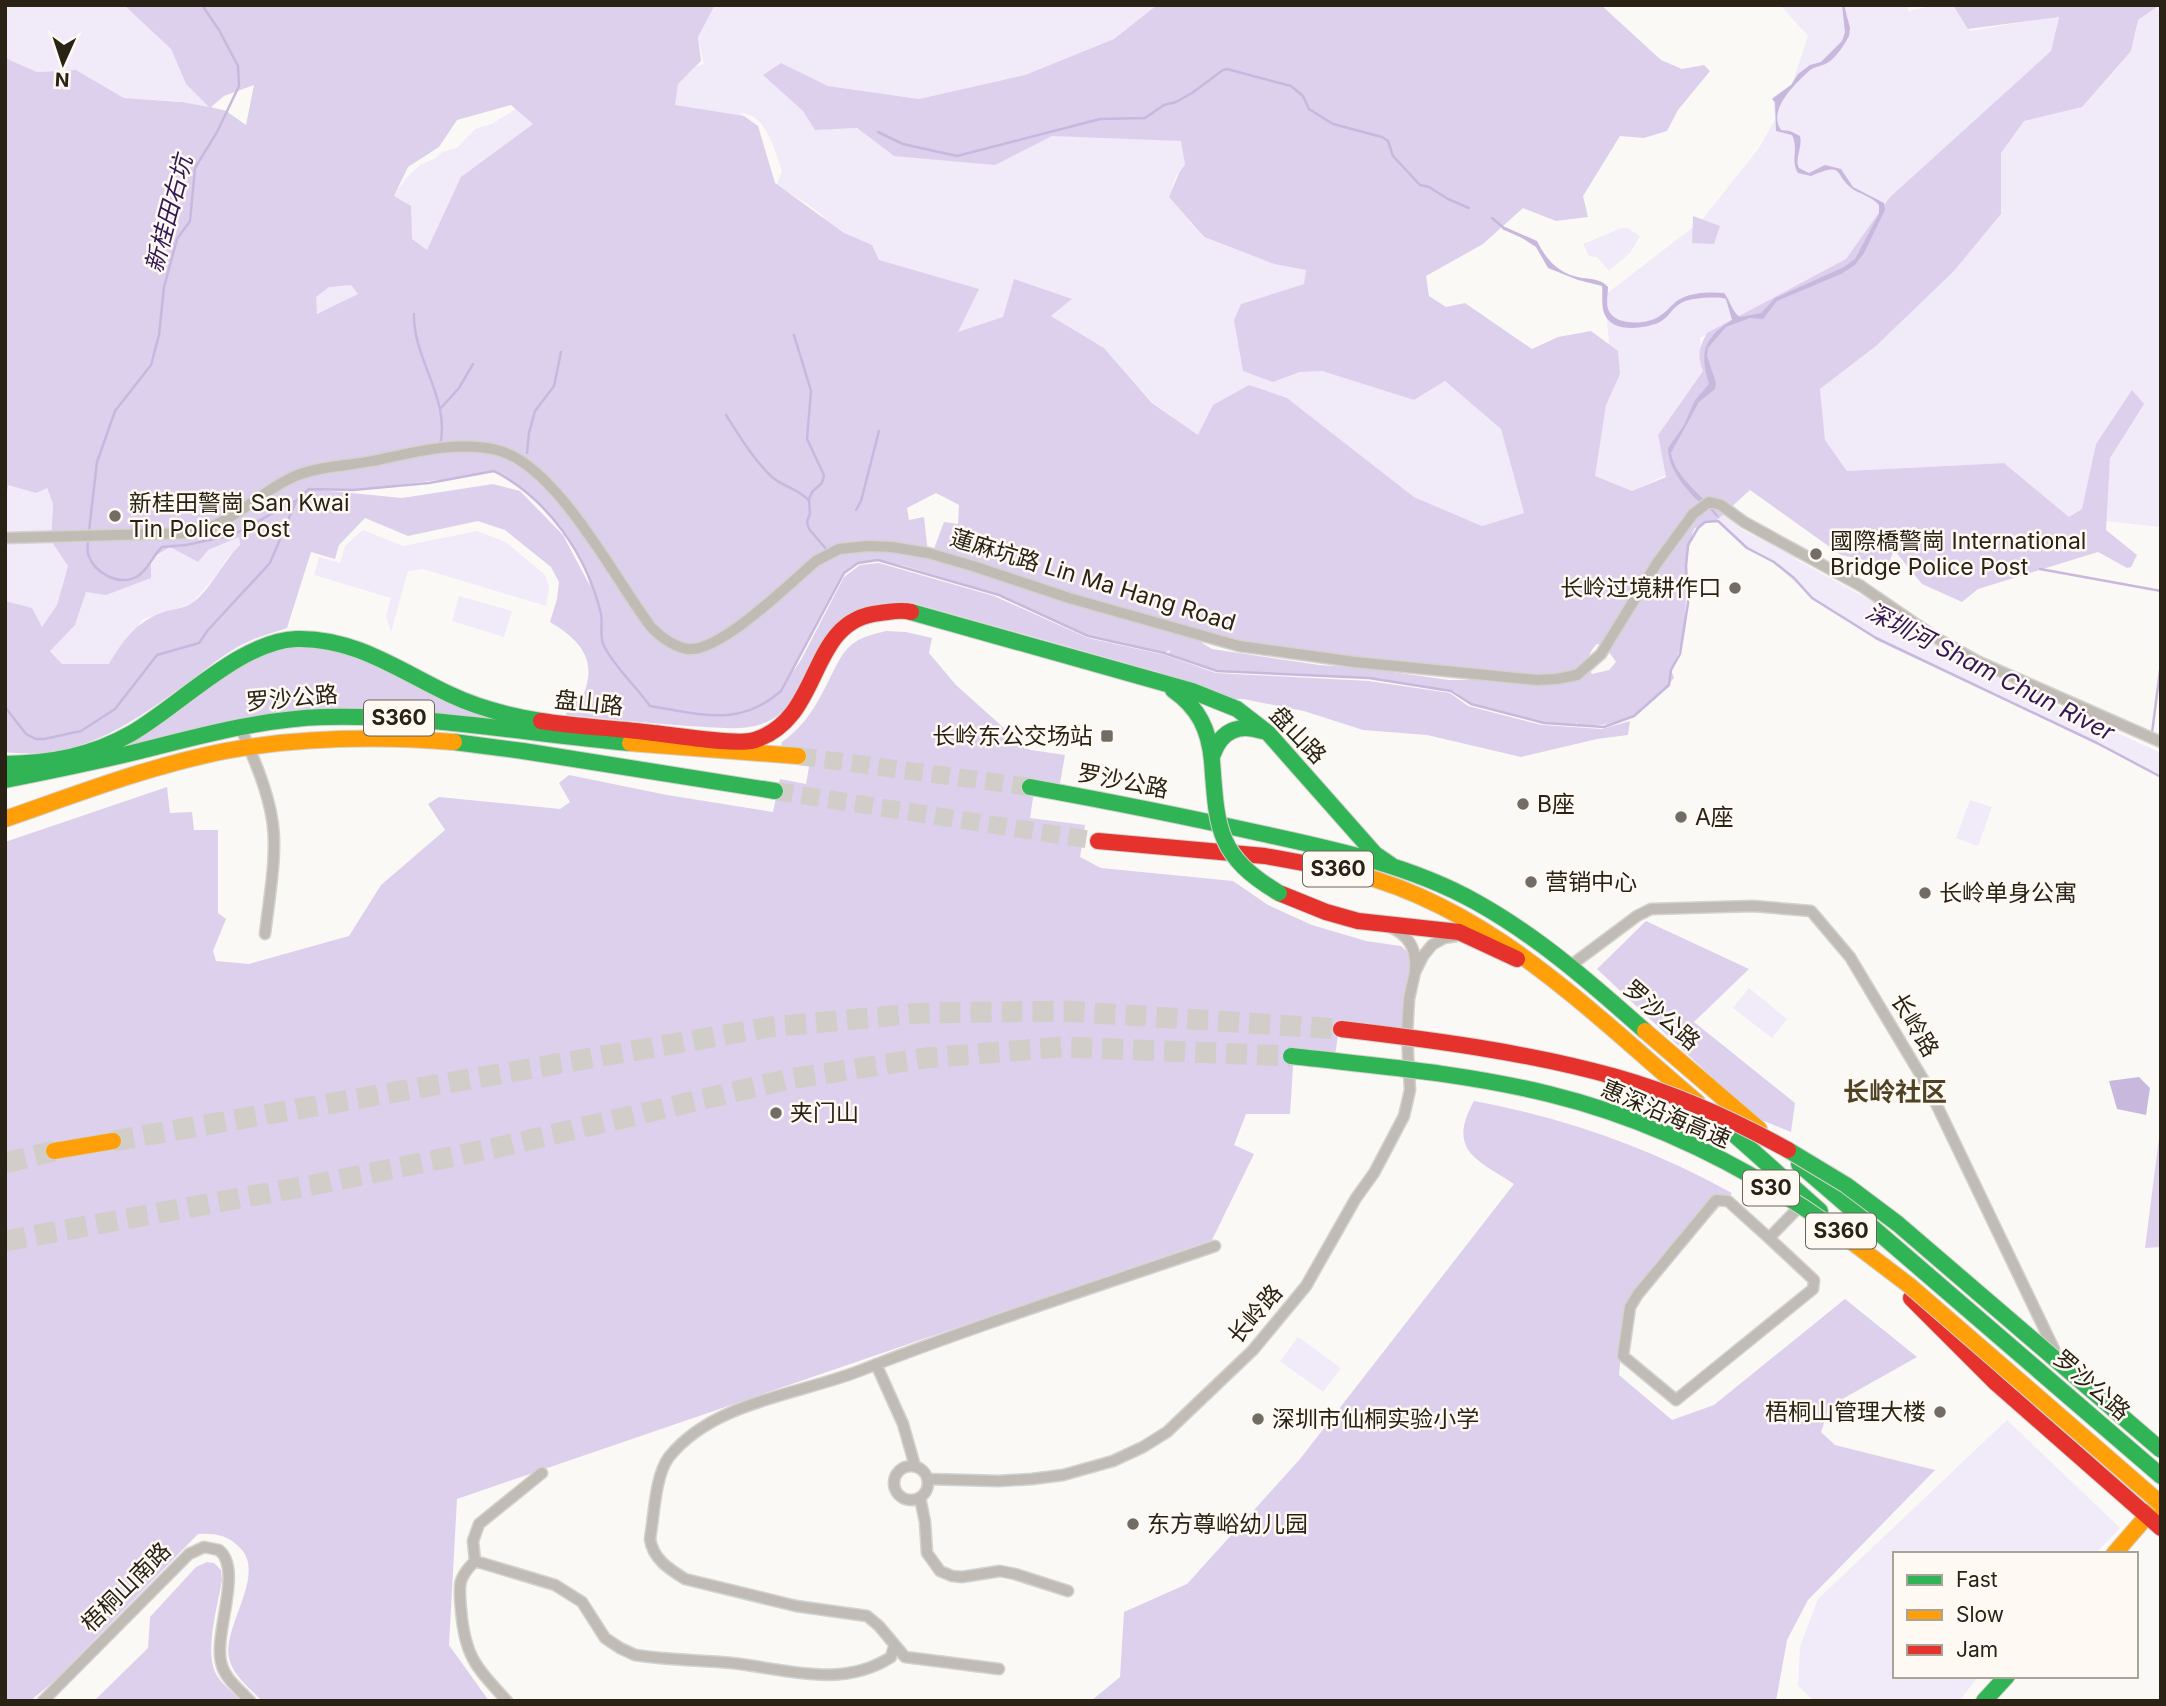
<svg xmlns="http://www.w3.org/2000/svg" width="2166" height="1706" font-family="Inter,'Noto Sans SC',sans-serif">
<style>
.green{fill:#f1eaf9;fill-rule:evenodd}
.forest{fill:#ddd0ed;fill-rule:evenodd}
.water{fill:#c8b8dd}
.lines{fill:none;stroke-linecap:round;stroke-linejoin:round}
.stream{stroke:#c8b8dd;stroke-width:2.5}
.primary-tunnel{stroke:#d1cec9;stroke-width:18;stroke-dasharray:18 9;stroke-linecap:butt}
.highway-tunnel{stroke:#d1cec9;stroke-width:21;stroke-dasharray:21 10;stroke-linecap:butt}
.street-casing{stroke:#d4d2ce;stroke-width:13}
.fast-casing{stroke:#d4d2ce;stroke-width:18}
.slow-casing{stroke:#d4d2ce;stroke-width:18}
.jam-casing{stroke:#d4d2ce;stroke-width:18}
.street{stroke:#c0bcb5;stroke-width:10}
.fast{stroke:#30b455;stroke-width:16}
.slow{stroke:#ff9f0a;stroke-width:16}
.jam{stroke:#e5322d;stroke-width:16}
.fast-bridge-casing{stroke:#d4d2ce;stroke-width:18;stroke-linecap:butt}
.slow-bridge-casing{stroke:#d4d2ce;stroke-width:18;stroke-linecap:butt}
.jam-bridge-casing{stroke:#d4d2ce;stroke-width:18;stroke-linecap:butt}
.fast-bridge{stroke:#30b455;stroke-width:16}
.slow-bridge{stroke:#ff9f0a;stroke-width:16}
.jam-bridge{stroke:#e5322d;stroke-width:16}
.poi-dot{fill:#726d64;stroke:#fefaf3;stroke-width:2.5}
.labels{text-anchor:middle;stroke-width:5;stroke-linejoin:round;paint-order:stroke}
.shield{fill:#fefaf3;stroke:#696358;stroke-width:2}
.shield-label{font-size:21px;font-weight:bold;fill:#292215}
.poi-label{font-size:23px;fill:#292215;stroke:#fefaf3;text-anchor:start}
.street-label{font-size:23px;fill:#292215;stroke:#fefaf3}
.water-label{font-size:24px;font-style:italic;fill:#351655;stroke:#fefaf3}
.quarter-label{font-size:26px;font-weight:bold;fill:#504224;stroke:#fefaf3}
</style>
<rect width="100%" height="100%" fill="#fbf9f6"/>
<path class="green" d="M5,5h119l47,44 15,35 25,24 -34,-7 -53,-3 -48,-28 -39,2 -32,-14z
M715,5h442l-43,34 -89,36 -106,24 -91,-13 -47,-23 34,67 42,-2 37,28 155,-23 133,8 3,23 -9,12 -7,21 34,40 71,27 32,6 -2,14 -63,20 32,78 27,-10 22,-1 92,29 31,-19 56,48 23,84 -42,13 -68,-29 -122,-95 -94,33 -45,-32 -49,-55 -53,-32 20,-16 -68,18 -46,15 21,-43 -461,166 -225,-142 94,-108 20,-28 14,-13 16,-7 6,-6 15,-4 18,-19 17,-5 30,-19 165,-30 10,-9 7,-2 -6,-27zM740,113c27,1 34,37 42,58l-6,15 30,17 21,16 -59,-27 -6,-52z
M1780,5h127l2,6 26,-6h18l17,26 89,-15 -8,35 -161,146 -26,56 -154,113 -15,34 22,-71 -17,9 3,33 -45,64 8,40 -36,17 -36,-16 12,-71 12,-53 -9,-7 -4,-50 96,-74 58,-73 16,-28 -2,-23 19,-13 16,-48z
M2161,5v522l-92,-10 -65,-54 -157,8 -22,-31 -5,-51 52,-39 82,-79 47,-57v-61l19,-31 111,-71 7,-31z
M1621,228h6l13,8 -10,17 -21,18 -12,-14 -8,-1 -6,-12z
M7,484l29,9 10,-6 7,17 -2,37 17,25 -11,39 -15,23 -37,-26z
M1723,514l21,17 50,24 3,5 71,39 71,48 79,41 143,65v24l-85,-43 -196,-92 -68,-44 -37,-34 -28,-16 -27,-25 -2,-3z
M363,530l40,16 74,-15 29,11 39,33 4,12 -3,19 -123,-37 -15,2 -17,61 -5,-16 5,-18 -77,-23 5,-18 21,6 5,-17z
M239,536l1,9 -13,13 -13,20 -23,26 -48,15 -33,47 -48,-2 -12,-14 26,-28 10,-31 64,-13 2,-18 18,-13 26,14 11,-11z
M459,596l53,15 -8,26 -52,-16z
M1970,800l22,7 -14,39 -22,-8z
M1749,988l38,31 -15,19 -39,-30z
M1298,1337l43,31 -18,24 -43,-31z
M2007,1420l113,108 -25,26h-200v122h84l-20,25h-145l-16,-15 2,-40 18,-47z"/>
<path class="forest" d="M124,5h591l-17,32 3,24 -23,23 -3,21 69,11 14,10 17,57 69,50 28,12 7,15 100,29 -21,43 45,-15 11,-38 58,20 -21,17 53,32 48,55 46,32 15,-30 36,-20 38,13 127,99 68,29 42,-13 -23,-84 -56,-48 -31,19 -92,-29 -22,1 -27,10 -30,-11 -9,-51 7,-16 63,-20 2,-14 -32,-6 -70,-27 -35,-40 10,-24 6,-9 -4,-23 -129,-5 -57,29 -101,-9 -37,-28 -42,2 -12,-19 -40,-36 18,-12 47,23 91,13 106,-24 89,-36 43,-34h444l60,55 21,9 22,-4 6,6 -32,39 -11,21 -23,7 -24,-2 -37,60 5,21 -32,4 -33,-13 -40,36 -57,32 3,20 17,11 19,-4 67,46 26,-12 33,-6 27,20 2,23 -14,31 -11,71 37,15 34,-14 -8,-42 45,-64c-6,-16 -4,-23 4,-38l139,-74 44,-62 161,-146 8,-34 -91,12 -15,-24h207l-22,15 -7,31 -49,56 -58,14 -23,32v61l-47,57 -79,76 -55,42 5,51 22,31 157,-8 65,54 13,-8 14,-65 36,-54 12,14 -34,54 -4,72 31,25 -6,12 -4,1 -29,-16 -120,37 -16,13 -40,-18 -28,-34 -6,15 -47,-10 -91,-65 -34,31 -11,1 -11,7c-17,46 3,94 -23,141l3,8c-29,35 -50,49 -95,48l-3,-4 1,4 -31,-3 -75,-19 -17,-13h-11l-74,-13 -152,-7 -49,-17 3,-4 -7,3 -55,-11 -38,-13 -81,-37 -85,-26 -27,-6 -10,1 -18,6 -7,8 -51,98 9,-13 43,-83 16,-12 19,-2 115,33 94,42 77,17 51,18 153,8 81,12 18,13 74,19 60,4 28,-8 -2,14 -31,4 -76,18 -94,-22 -64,-5 -59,-19 -61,-12h-18l-64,-26 -248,-70c-69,-5 -86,30 -114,84 -8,14 -16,28 -32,35 -24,10 -53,5 -79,4 -41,-3 -81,-7 -122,-11l2,-13 13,-2c18,-38 2,-58 -31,-78l7,-23 2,-17 -8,-15 -46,-37 -27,-9 -70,15 -43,-18 -26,27 -4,14 -24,-7 -24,76c-11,4 -24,7 -35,12 -20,8 -37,22 -54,35 -61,44 -113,87 -193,77v-151l27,7 10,19 15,-22 11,-39 -17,-25 2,-37 -6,-16 -11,5 -28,-8 -3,18v-445l32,14 39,-2 48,28 58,4 27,5 -23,-23 -15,-35zM254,85l-8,40 -20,-14 -15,-4 13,-11zM511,105l22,19 -72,53 -34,73 -15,-11 -1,-33 -17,-10 14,-29 31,-20 18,-27zM351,285l7,9 -41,20 -1,-17 13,-10zM487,471c39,5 97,78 103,115l-27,-51 -43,-44 -27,-7 -91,14 -81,-8h36l122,-15zM936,493l23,12 -1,19 -14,-2 -12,32 -4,-1 -4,-36 -15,3 -2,-12zM239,537l1,8c-17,16 -30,46 -48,58 -8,6 -22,6 -31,10 -25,9 -39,29 -52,51h-47l-12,-13 25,-26 11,-33 20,3 45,-17v-19l19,-12 28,15 10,-12zM1205,637l134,19 200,21 -2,3h-88l-85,-12 -45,-3 -107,-16 -10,-6zM1597,644l7,1 12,17 -7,8 -17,4c-7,-11 -4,-21 5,-30z
M1693,216l27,10 -6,18 -22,-1z
M886,631l20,1 26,6 -3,15 27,32 58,52 -1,6 18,7 34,5 -7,39 -24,-3 -4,27 55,7 -5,32 21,11 132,13 35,24 44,20 54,16 35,5 11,10 -8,76 -64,-10 -5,33 -41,-3 -4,62h-44l-12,31 20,9 -42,86 -755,259 -8,146 40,56h-227c-12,-13 -29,-25 -33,-43 -7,-32 40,-86 9,-112 -11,-11 -24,-13 -40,-12l-145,148 -23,19h-25v-859l162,-55 3,26 22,-1 2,18h24v83l8,6 -13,32 3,10 33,3 100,-28 32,-51 64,-55 -17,-26 11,-7 121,12 10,-7 -11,-19 10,-8 98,20 106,17 7,-33 26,5 4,-23 -31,-5 3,-14c24,-17 35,-38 48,-64 6,-12 11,-24 21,-33 10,-8 22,-11 35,-14z
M291,646h34l24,6 95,47 100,27 -143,-13 -282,34 118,-79 35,-18z
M1646,921l103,48 -55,53 101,81 -4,29 -37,-15 -157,-148z
M1474,1101c91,17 176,47 258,92l-107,117 -6,65 53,45 42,-15 131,-106 72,58 -87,49 -9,26 14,13 100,25 -127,130 -21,40 -11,61h-685l29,-24 4,-65 63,-28 113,-125 214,-275c-36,-24 -68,-33 -40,-83z
M2161,1122v125l-16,1z
M207,1562l7,1 7,7 1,10c-4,24 -17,70 -7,92 5,11 18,20 26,29h-147l54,-53 2,-31 46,-50z"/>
<path class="water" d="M1842,5h2l6,23 -1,8c-5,9 -11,19 -20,26 -6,4 -14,4 -20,9 -14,13 -42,39 -28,59l9,1 10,5c3,12 -6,22 -1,32l10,5 16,-8 16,4 12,18 31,16 1,7 -21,43 -9,12 -14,9 -64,27 -14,18 -13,-1 -24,9 -18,21 -1,8 9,27 -1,6 -16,13 -28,51c5,27 34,43 49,65 -7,-3 -7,-6 -12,-11 -4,-4 -10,-5 -14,-10 -12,-13 -26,-30 -26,-49l16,-23 11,-25 14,-16c-10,-32 -5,-46 23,-64l-6,-21c-8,-3 -35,-1 -43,3 -10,4 -15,17 -25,21 -16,6 -47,10 -54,-10 -3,-8 -1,-19 -2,-27l-24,-6 -30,-12 -12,-21 -14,-9 -20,-9 3,-2 32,14c10,20 22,33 45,37 10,1 19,1 26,9 0,7 -2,15 0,22 6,18 41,16 53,6 8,-5 13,-14 21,-17 13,-6 29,-6 42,-5 6,7 8,19 16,24l21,-4 14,-15 69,-31 11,-8 24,-45v-9c-7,-8 -16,-10 -25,-15 -22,-15 -7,-29 -43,-14l-13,-3c-8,-12 1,-25 -6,-38l-16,-4 -1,-29 -3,-3 19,-14 7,-11 12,-9 11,-3 21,-21 3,-9z
M2139,1077l11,11 -4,27 -29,-6 -8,-28z"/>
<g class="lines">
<path class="stream" d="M878,132l25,12 54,12 143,-37 45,-1 19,-13 12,-3 16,-9 31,-23 4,-1 64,17 12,10 6,13 24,15 49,13 6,4 5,15 27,29 9,2 19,12 21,9
M1492,218l13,11
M414,314c-1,46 37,85 26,131
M794,335l17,56 -4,48 17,36 -2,8 -10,9 -3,7 1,14 -3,9 2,7 18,21
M441,408l18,-20 14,-24
M726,415c14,22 27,44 46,62 11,10 28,12 37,24
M527,453l2,-20 6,-22 19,-25 7,-34
M856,510l5,-9 18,-70
M89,531l8,-69 18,-51 36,-46 8,-30 5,-48 13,-48 13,-18 5,-53 22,-36 22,-46 -1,-20 -19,-36 -17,-25
M88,538c0,6 -1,11 0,16 6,19 31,33 50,22 10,-6 15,-21 24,-29l24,-2 47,-10 62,-34
M2040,569l121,22
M5,707l21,27 10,5h8l37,-8 34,-22 42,-54 42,-12 9,-13 62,-67 26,-62 13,-12 44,1 76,-7 65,-12c54,28 93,84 107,143 2,10 -2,22 3,32 11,22 32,40 46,60 51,8 89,22 131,-15l63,-118 14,-10 20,-3 121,35 89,41 76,17 53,18 152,7 82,13 20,13 73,19 60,4 30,-11 35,-31 2,-15 9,-16 8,-51 -2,-37 2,-21 10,-17 7,-6 13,-1 29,27 27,14 20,16 18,20 64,40 221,105 64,34
M2152,733l9,-70"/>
<path class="primary-tunnel" d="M798,756l232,31
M775,791l323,50"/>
<path class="highway-tunnel" d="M113,1141l657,-114 152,-14 142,-2 277,18
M5,1163l49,-12
M5,1241l323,-59 171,-35 290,-68 137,-21 136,-11 229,9"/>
<g class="street-casing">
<path id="street" d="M5,538l187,-5c39,-8 66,-40 101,-56 27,-12 60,-11 89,-18 36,-8 78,-18 115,-9 60,15 117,128 154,177 9,9 23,20 37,22 33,3 102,-66 128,-88l23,-12 29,-3 24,1 36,6 45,13 96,32 170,48 116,16 182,18 19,-1 21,-4 24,-21 56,-91 36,-49 16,-12 12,3 23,17 117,64 77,53 39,22 184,81
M240,726c12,29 27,61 32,93 6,34 -3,79 -7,115
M1390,927c19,8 27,23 25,43
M1570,966l67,-50 14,-7 102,-3 58,5 39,46 79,132 125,260
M1769,1238l45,42 -1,9 -137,111 -53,-44 7,-49 8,-13 78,-94 12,1 41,37 34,-35
M876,1364l27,60 12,42
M894 1483a17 17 0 1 1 34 0a17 17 0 1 1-34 0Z
M928,1479l71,2 33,-2 31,-4 50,-14 30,-14 24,-15 86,-82 53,-64 50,-88 18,-25 30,-57 6,-26 -3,-55 2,-36 6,-27 8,-16 9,-11 12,-7 12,-2
M920,1498l5,24 2,31 13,18 12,5 10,1 38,-6 15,3 53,17
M475,1561l-2,-20 6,-17 63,-51
M999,1669l-94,-12 -26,-31 -12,-10 -71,-10 -111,-27c-16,-10 -32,-20 -35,-40 4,-22 5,-64 19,-82 44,-55 128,-62 190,-86 118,-46 237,-84 356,-125
M43,1701l146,-147 15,-7 15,3c24,19 -5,83 2,112 3,16 18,27 29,39
M507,1701c-31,-34 -42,-44 -46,-91 -2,-25 -4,-31 14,-49l80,24 27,17 23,36 15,10 15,7c32,5 65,5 97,8 54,6 110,26 159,-6l3,-11"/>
</g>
<g class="fast-casing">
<path id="fast" d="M911,612l281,79 45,18 31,24 107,121 16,11
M1173,690c26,18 36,40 39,71
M454,742l69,9 252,40
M1213,754c8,-23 26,-31 49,-23
M5,764c46,-1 87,-8 127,-31 48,-28 109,-92 164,-94 58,-2 104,32 153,55 29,14 61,22 92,27
M5,780c45,-9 90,-18 135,-29 60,-15 121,-32 183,-34 103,-3 205,17 307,26
M1030,787c77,14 153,29 229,46 74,16 151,32 217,69 63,35 116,82 169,129
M1718,1120l102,91
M1799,1164l362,312
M1984,1701l23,-25"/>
</g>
<g class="slow-casing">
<path id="slow" d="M630,743l168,13
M5,819c72,-25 144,-53 220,-68 75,-14 152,-15 229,-9
M1336,869c146,30 251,140 361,233
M1645,1031l114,98
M54,1151l59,-10
M2114,1554l40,-46"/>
</g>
<g class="jam-casing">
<path id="jam" d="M541,721c37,6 75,7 112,12 22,2 83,13 102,7 70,-23 51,-120 125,-127 10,-1 21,-4 31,-1
M1098,841l167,15 71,13
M1279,893l47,19 32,9 101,11 58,27
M1911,1298l85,85 165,145"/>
</g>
<use href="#street" class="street"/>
<use href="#fast" class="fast"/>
<use href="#slow" class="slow"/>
<use href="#jam" class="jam"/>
<g class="fast-bridge-casing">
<path id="fast-bridge" d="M1212,761c5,68 5,95 67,132
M1291,1056c86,10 173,17 258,38 102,25 200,74 286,135
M1788,1150l58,35 52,39 263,226"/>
</g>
<g class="slow-bridge-casing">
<path id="slow-bridge" d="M1835,1229l75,57 251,218"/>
</g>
<g class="jam-bridge-casing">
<path id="jam-bridge" d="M1341,1029c92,11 185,23 275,48 60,17 118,43 172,73"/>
</g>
<use href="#fast-bridge" class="fast-bridge"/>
<use href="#slow-bridge" class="slow-bridge"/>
<use href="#jam-bridge" class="jam-bridge"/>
</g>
<g class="poi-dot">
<circle cx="115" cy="516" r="7"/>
<circle cx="1816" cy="554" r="7"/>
<circle cx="1735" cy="588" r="7"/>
<rect x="1100" y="729" width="14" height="14" rx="3.5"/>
<circle cx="1523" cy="804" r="7"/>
<circle cx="1681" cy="817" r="7"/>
<circle cx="1531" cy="882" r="7"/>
<circle cx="1925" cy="893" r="7"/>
<circle cx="776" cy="1113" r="7"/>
<circle cx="1940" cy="1412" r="7"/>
<circle cx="1258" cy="1419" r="7"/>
<circle cx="1133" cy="1524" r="7"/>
</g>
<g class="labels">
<g class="shield">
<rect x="364" y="700.5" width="70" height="35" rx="5"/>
<rect x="1303" y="851.5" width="70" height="35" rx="5"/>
<rect x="1743" y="1170.5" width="56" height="35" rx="5"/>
<rect x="1806" y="1213.5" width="70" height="35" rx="5"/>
</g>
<g class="shield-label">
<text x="399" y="725">S360</text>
<text x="1338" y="876">S360</text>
<text x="1771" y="1195">S30</text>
<text x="1841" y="1238">S360</text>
</g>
<g class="poi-label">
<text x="129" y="511">新桂田警崗 San Kwai<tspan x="129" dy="26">Tin Police Post</tspan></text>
<text x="1830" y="549">國際橋警崗 International<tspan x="1830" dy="26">Bridge Police Post</tspan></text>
<text x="1721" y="596" text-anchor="end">长岭过境耕作口</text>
<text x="1093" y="744" text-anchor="end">长岭东公交场站</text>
<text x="1537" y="812">B座</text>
<text x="1695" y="825">A座</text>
<text x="1545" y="890">营销中心</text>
<text x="1939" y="901">长岭单身公寓</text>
<text x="790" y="1121">夹门山</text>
<text x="1926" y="1420" text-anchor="end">梧桐山管理大楼</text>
<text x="1272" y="1427">深圳市仙桐实验小学</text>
<text x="1147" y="1532">东方尊峪幼儿园</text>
</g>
<g class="street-label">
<text transform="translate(1093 580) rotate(17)" y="8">蓮麻坑路 Lin Ma Hang Road</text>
<text transform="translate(292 698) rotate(-5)" y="8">罗沙公路</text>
<text transform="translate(589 703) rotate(6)" y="8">盘山路</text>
<text transform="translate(1298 735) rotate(46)" y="8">盘山路</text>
<text transform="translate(1123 781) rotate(11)" y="8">罗沙公路</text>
<text transform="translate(1662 1015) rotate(41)" y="8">罗沙公路</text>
<text transform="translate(1915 1025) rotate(59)" y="8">长岭路</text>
<text transform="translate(1666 1114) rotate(23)" y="8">惠深沿海高速</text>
<text transform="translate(1255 1314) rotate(-49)" y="8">长岭路</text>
<text transform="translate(2092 1385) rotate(41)" y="8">罗沙公路</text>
<text transform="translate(126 1587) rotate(-45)" y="8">梧桐山南路</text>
</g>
<g class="water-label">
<text transform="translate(169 214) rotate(-75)" y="8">新桂田右坑</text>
<text transform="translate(1990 672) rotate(27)" y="8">深圳河 Sham Chun River</text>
</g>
<g class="quarter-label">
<text x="1895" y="1101">长岭社区</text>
</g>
</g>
<rect width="2166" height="1706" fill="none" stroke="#292215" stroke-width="14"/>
<rect x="1893" y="1552" width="245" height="126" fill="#fefaf3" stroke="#a9a49a" stroke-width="2"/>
<rect x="1907" y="1575" width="35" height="10" fill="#30b455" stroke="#a9a49a" stroke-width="2"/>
<text x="1956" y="1587" font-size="21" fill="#292215">Fast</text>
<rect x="1907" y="1610" width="35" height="10" fill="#ff9f0a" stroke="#a9a49a" stroke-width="2"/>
<text x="1956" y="1622" font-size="21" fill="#292215">Slow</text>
<rect x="1907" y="1645" width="35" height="10" fill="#e5322d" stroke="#a9a49a" stroke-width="2"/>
<text x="1956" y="1657" font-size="21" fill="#292215">Jam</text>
<g transform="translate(63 63) rotate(183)" stroke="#fefaf3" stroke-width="5" paint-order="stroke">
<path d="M0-5L12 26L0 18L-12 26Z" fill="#292215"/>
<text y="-10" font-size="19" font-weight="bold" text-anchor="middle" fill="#292215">N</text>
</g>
</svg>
